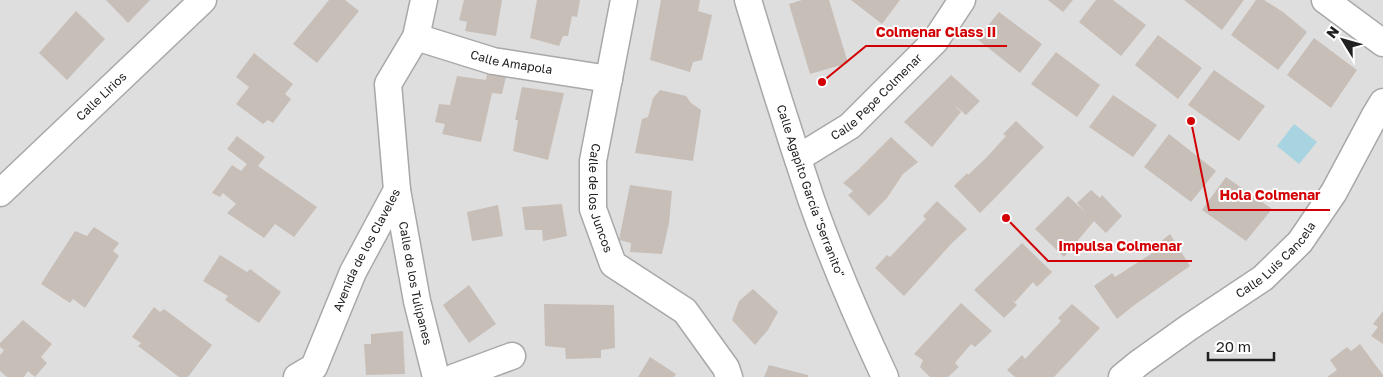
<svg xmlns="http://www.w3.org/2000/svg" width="1383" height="377" font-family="'Golos Text',sans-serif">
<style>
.residential{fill:#dfdede}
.water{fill:#a7d4e0}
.building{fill:#c7beb7}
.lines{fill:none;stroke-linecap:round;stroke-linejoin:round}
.minor-casing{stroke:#a8a8a8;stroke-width:29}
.minor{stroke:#fff;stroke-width:26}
.labels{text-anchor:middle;stroke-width:4;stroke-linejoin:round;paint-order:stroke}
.street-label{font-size:12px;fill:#212121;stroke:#fff}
.leader{fill:none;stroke:#d20005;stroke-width:2}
.callout-dot{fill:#d20005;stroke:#fff;stroke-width:2}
.callout-label{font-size:14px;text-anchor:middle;font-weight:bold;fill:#d20005;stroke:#fff;stroke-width:4;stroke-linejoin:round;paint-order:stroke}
</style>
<rect width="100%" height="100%" fill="#f2eee8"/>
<path class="residential" d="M0,0h1383v377h-1383z"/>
<path class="water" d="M1294,124l23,18 -18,22 -22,-18z"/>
<path class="building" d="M106,0h44l-22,23z
M329,0h16l14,11 -42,52 -24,-19z
M464,0h38l-6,36 -31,-5 2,-9 -8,-2z
M537,0h43l-3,17 -5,-1 -4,20h-5l-4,10 -29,-8z
M661,0h39l-2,11 14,4 -10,45 -9,2 -3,10 -40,-12z
M802,0h27l19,63 -38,11 -21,-70z
M851,0h49l-18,24z
M1048,0h25l-10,12z
M1096,0h17l33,25 -25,31 -42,-34z
M1184,0h60l-22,30z
M1256,0h8l19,12 24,20 -29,38 -47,-35z
M76,11l29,28 -38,41 -28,-27z
M999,12l43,32 -22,29 -43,-34z
M1158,35l44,33 -24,31 -43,-34z
M1314,38l43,32 -26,38 -44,-33z
M1056,52l44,33 -23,32 -46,-33z
M254,53l39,31 -8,10 6,5 -18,24 -5,-3 -5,4 -27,-20 13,-17 -13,-10z
M488,69l19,3 -5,22 -10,-1 -11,49 -39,-8 3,-10 -10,-2 4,-18 11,1 7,-29 29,4z
M1214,70l51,36 -26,35 -51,-36z
M951,75l29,26 -14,14 -12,-10 7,7 -29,35 -28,-25z
M522,87l42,6 -16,67 -35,-9 5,-31h-3z
M660,90l26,6 5,7 10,7 -8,51 -58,-8 7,-34 6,-2 5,-19z
M1113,95l44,30 -24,32 -44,-30z
M1016,121l28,26 -50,52 -14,14 -26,-27 13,-13 1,2 19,-18 19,-21 -3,-2z
M1169,134l47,37 -25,31 -47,-35z
M237,136l28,21 -7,9 59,41 -23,30 -19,-13 -11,14 -37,-25 9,-9 -13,-11 -3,4 -8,-4 20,-28 9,6 6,-7 -20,-15z
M891,137l27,25 -15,12 -16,24 -18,18 -21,-21 5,-4 -10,-8 15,-13z
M1226,177l46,32 -26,32 -44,-31z
M630,185l42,6 -3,32 -7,31 -32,-2 1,-9 -12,-3z
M1091,190l9,8 2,-3 20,21 -16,17 -12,-12 -30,36 -29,-28 33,-33 18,17 -9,-10z
M937,201l30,28 -15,14 -48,53 -29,-28 12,-13 3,2 36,-38 -3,-3z
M562,204l5,32 -24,5 -1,-11h-17l-3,-23z
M498,205l5,31 -31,5 -5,-29z
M94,227l25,16 -6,8 6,5 -34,52 -12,-9 -3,4 -29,-19 34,-53 12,5z
M1170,234l20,32 -57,40 -16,13 -23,-33 18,-13 3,4 42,-27 -3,-3z
M1022,243l30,29 -15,15 -4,-5 -18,20 -4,-3 6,6 -13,13 -30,-28z
M220,255l27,17 3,-3 31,23 -22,31 -34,-23 3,-4 -25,-15z
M469,285l27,39 -27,19 -26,-38z
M753,289l25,23 -10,18 -13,15 -23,-25 7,-19z
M961,303l31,28 -17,16 -4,-3 -16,19 4,4 -11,10h-18l-10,-10 3,-7 -9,-6z
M544,304l70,1 1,43 -14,2v8l-35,1 -1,-11 -20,-2z
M1072,304l28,24 -46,49h-39l-8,-7 15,-15 3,4 36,-38 -3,-3z
M154,307l6,5 4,-3 48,36 -24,32h-9l-41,-31 3,-3 -9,-6z
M1383,311v33l-12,-8 7,-9 -5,-3z
M23,320l29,24 -11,13 6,6 -12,14 -7,-6 -4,6h-17l-7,-6v-16l4,-5 -4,-3v-4z
M403,331l2,43 -39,1 -2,-31h7v-10z
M1360,344l23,31v2h-56l10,-7 -7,-10 17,-13 4,4z
M650,357l26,17 -2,3h-36z
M769,365l39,10v2h-44z"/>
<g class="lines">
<g class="minor-casing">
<g id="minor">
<path id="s1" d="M624,0l-31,161v48l20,55 72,47 41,57 3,9"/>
<path id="s2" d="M748,0c20,67 41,133 63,199 21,60 47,120 74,178"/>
<path d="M1325,0l58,43"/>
<path id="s3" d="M416,37l77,24 116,18"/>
<path id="s4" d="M798,158l52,-32 85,-85 27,-41"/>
<path id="s5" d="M397,190l20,111 19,76"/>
<path id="s6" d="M0,193l203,-193"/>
<path id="s7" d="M297,377l17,-10 39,-95 44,-82 -9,-106 28,-47 8,-37"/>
<path d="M455,377l57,-21"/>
<path id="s8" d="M1122,377l17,-14 49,-35 75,-50 37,-36 34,-50 40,-75 9,-15"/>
</g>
</g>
<use href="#minor" class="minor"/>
</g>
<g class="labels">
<g class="street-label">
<text dy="4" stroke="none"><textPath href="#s3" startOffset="99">Calle Amapola</textPath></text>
<text dy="4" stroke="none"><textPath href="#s6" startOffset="140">Calle Lirios</textPath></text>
<text dy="4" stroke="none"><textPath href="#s4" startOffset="100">Calle Pepe Colmenar</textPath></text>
<text dy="4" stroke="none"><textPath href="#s2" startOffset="201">Calle Agapito García "Serranito"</textPath></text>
<text dy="4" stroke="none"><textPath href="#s1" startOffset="202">Calle de los Juncos</textPath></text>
<text dy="4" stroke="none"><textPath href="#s7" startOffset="148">Avenida de los Claveles</textPath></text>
<text dy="4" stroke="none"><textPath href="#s8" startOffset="194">Calle Luis Cancela</textPath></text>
<text dy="4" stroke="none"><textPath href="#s5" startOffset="95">Calle de los Tulipanes</textPath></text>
</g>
</g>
<path class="leader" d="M822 82L866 46H1007M1191 121L1209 210H1330M1006 218L1048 261H1192"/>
<g class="callout-dot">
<circle cx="822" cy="82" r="5"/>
<circle cx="1191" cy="121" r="5"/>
<circle cx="1006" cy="218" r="5"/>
</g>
<g class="callout-label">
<text x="936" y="37">Colmenar Class II</text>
<text x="1270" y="200">Hola Colmenar</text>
<text x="1120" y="251">Impulsa Colmenar</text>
</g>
<g transform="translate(1343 40) rotate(307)" stroke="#ffffff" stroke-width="4" paint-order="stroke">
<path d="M0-4L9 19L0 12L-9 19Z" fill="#212121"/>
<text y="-8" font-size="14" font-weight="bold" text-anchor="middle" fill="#212121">N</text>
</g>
<path d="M1208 352v8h66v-8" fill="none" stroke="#212121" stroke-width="2.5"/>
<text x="1216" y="352" font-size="15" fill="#212121" stroke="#ffffff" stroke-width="4" paint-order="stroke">20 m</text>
</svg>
